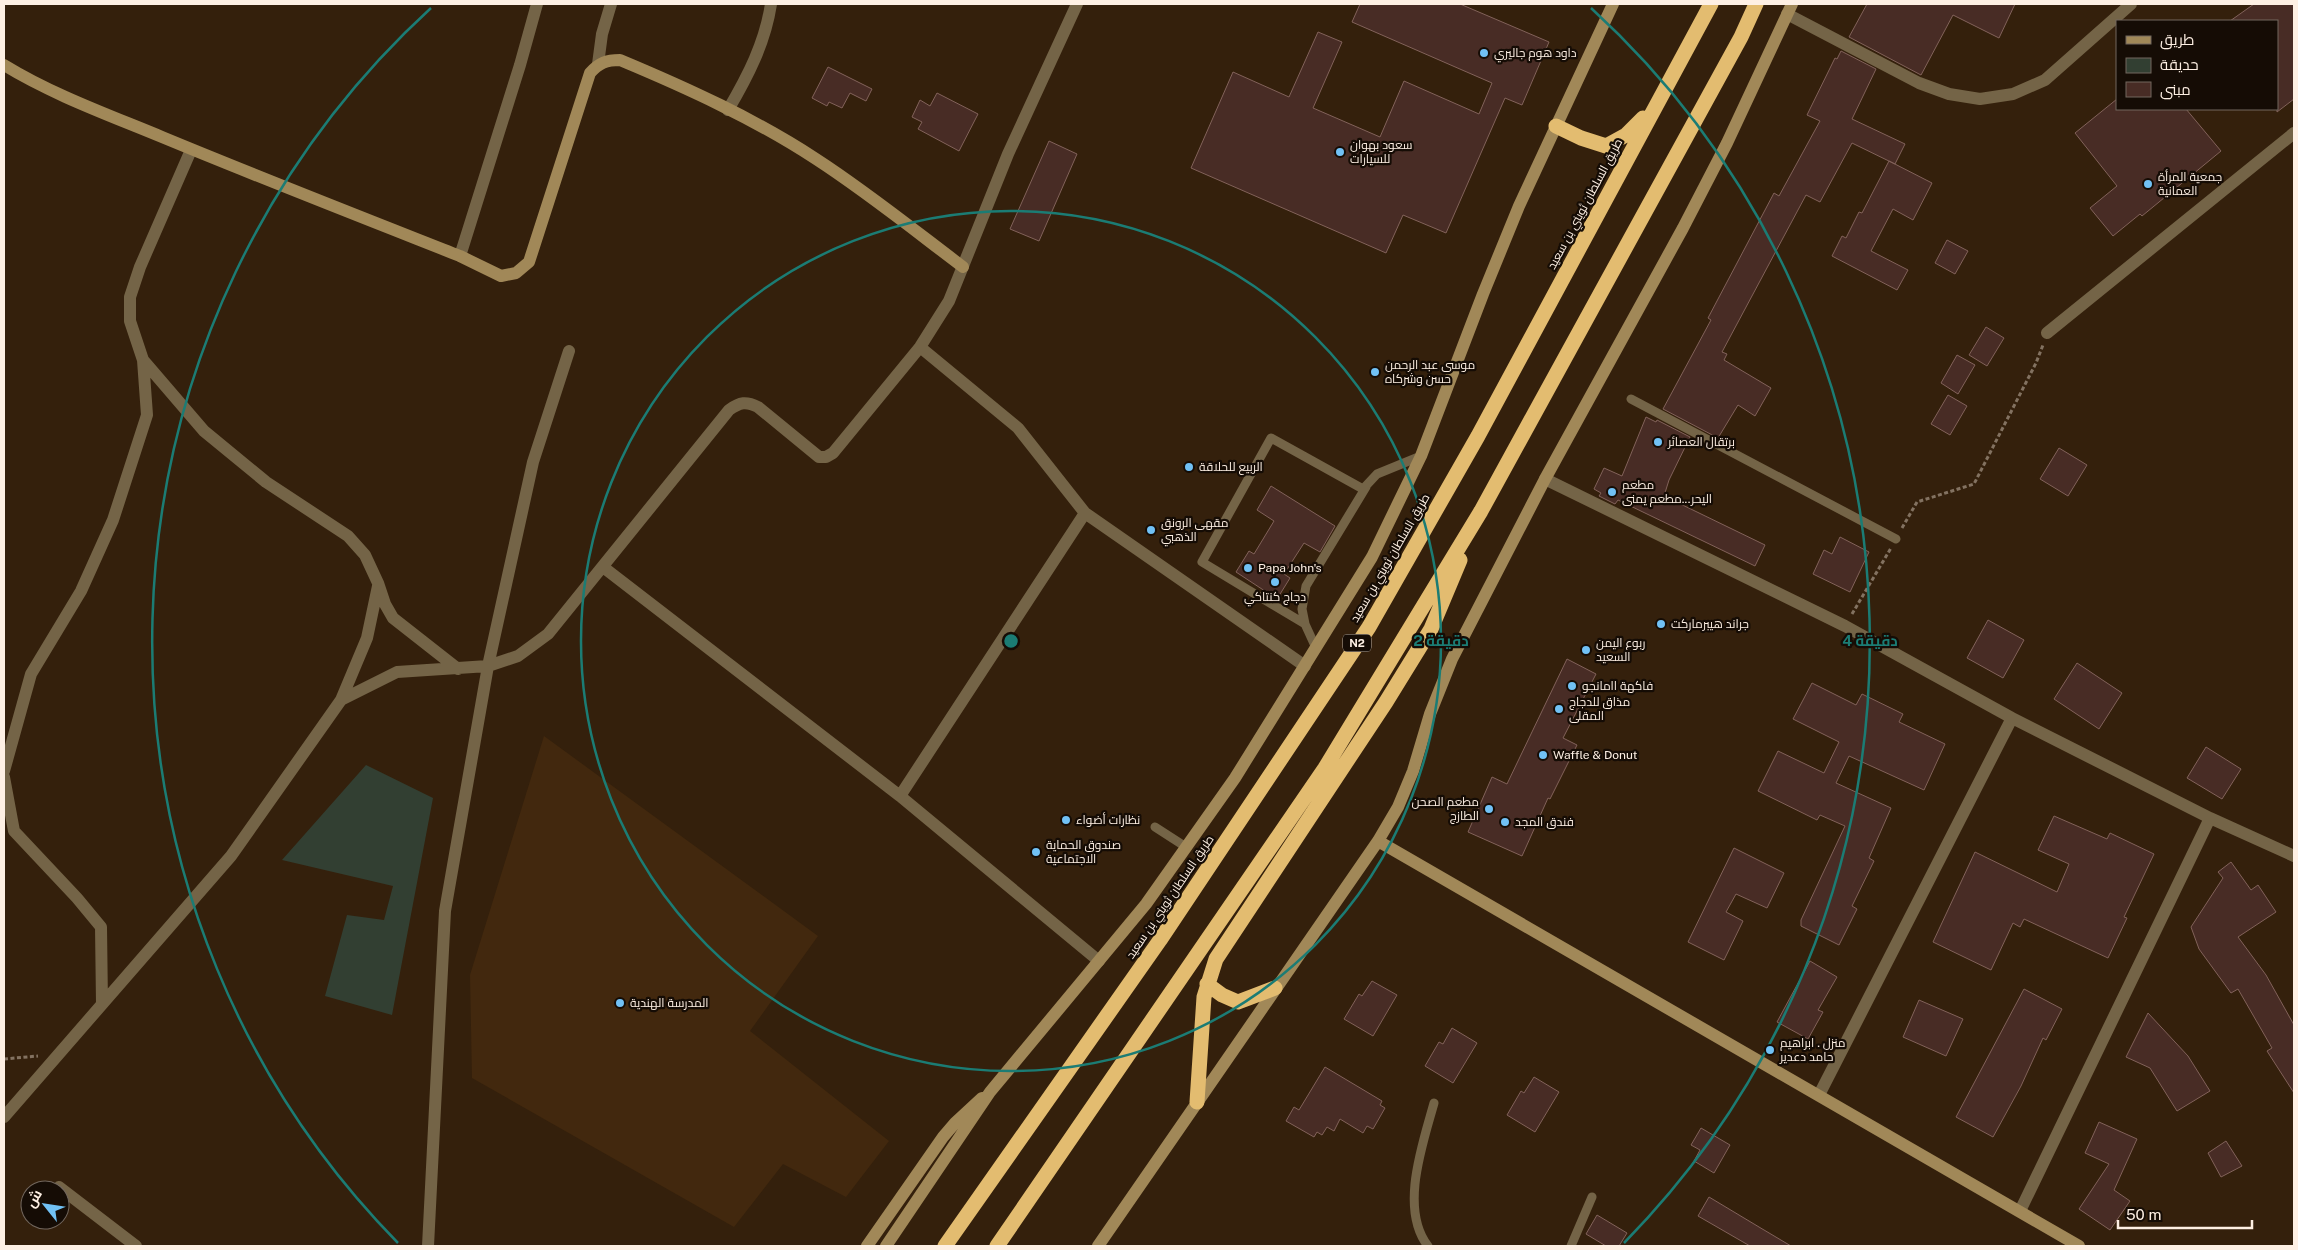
<svg xmlns="http://www.w3.org/2000/svg" width="2298" height="1250" font-family="'Public Sans',Cairo,sans-serif">
<style>
.built{fill:#42280e}
.green{fill:#323f32}
.building{fill:#482c25;stroke:#82625a}
.lines{fill:none;stroke-linecap:round;stroke-linejoin:round}
.path{stroke:#837261;stroke-width:3;stroke-dasharray:4 2.5;stroke-linecap:butt}
.lane{stroke:#746447;stroke-width:9}
.street{stroke:#746447;stroke-width:12}
.secondary{stroke:#a18858;stroke-width:12}
.highway{stroke:#e3bc70;stroke-width:15}
.ring{fill:none;stroke:#1b7c74;stroke-width:2.5}
.poi-dot{fill:#71c1f5;stroke:#150c05;stroke-width:2}
.labels{text-anchor:middle;stroke-width:4.5;stroke-linejoin:round;paint-order:stroke}
.shield{fill:#150c05;stroke:#b8aca1;stroke-width:1}
.shield-label{font-size:11px;font-weight:bold;fill:#fef0e4}
.poi-label{font-size:12px;fill:#fef0e4;stroke:#150c05;text-anchor:start}
.street-label{font-size:12px;fill:#fef0e4;stroke:#150c05}
.centre{fill:#1b7c74;stroke:#150c05;stroke-width:2.5}
.ring-label{font-size:15px;text-anchor:middle;font-weight:bold;fill:#1b7c74;stroke:#150c05;stroke-width:4.5;stroke-linejoin:round;paint-order:stroke}
</style>
<rect width="100%" height="100%" fill="#34200c"/>
<path class="built" d="M544,736l274,200 -68,95 139,110 -43,56 -63,-33 -49,63 -262,-149 -2,-103z"/>
<path class="green" d="M366,765l67,33 -41,217 -67,-19 22,-81 37,5 9,-34 -111,-26z"/>
<path class="building" d="M1360,4h100l89,38 -27,63 -17,-7 -59,135 -43,-18 -17,38 -195,-85 42,-96 56,25 29,-65 24,10 -29,66 67,29 24,-56 75,33 13,-31 -140,-61z
M1867,4h148l-16,34 -46,-23 -32,60 -72,-38z
M2254,4h40v95l-17,13v-91h-47z
M1841,51l35,18 -24,50 53,25 -10,20 -43,-21 -32,59 -14,-7 -84,157 5,2 -3,6 47,28 -16,28 -17,-11 -20,33 -55,-29 48,-89 -3,-2 66,-125 5,3 41,-75 -13,-6 28,-57 2,1z
M828,67l44,22 -6,12 -16,-8 -8,15 -13,-6 -2,4 -15,-8z
M937,93l41,21 -19,37 -41,-22 4,-7 -10,-5 8,-17 10,6z
M2117,99v10h69l35,42 -79,65 -2,-2 -27,22 -23,-28 27,-22 -42,-53z
M1049,141l28,13 -38,87 -29,-12z
M1889,161l43,22 -19,37 -20,-11 -22,42 37,19 -11,20 -65,-34 10,-20 4,2 13,-26 3,1z
M1947,240l21,11 -13,23 -20,-11z
M1986,327l18,11 -17,28 -18,-11z
M1957,355l18,10 -17,29 -17,-11z
M1948,395l19,11 -17,29 -19,-11z
M1646,417l10,5 1,-2 33,17 -21,43 -5,16 101,49 -10,21 -137,-66 -3,4 -16,-8 2,-3 -7,-4 10,-21 18,8z
M2059,448l28,17 -19,31 -28,-17z
M1271,486l64,40 -15,26 -16,-9 -20,31 6,4 -13,21 -41,-27 13,-21 5,3 20,-33 -17,-11z
M1840,537l29,15 -19,40 -37,-18 11,-24 8,4z
M1988,620l36,20 -21,38 -36,-20z
M1567,659l29,15 -33,64 14,7 -27,54 -2,-1 -26,58 -54,-24 24,-55 15,7z
M2077,663l45,30 -23,36 -45,-30z
M1812,683l44,22 6,-11 41,20 -4,8 46,22 -21,46 -75,-34 -13,27 55,25 -22,50 5,3 -22,45 5,3 -18,36 -38,-19v-6l44,-94 -25,-11 -3,5 -59,-29 20,-40 46,22 15,-31 -46,-23z
M2206,747l35,22 -19,30 -35,-21z
M2054,816l53,23 3,-6 44,21 -30,63 3,1 -19,40 -84,-39 -4,8 -7,-4 -22,47 -58,-28 42,-90 82,40 12,-28 -31,-14z
M1734,848l50,25 -17,35 -31,-14 -10,18 17,9 -19,39 -36,-18z
M2231,862l20,28 7,-5 18,27 -38,25 28,38 28,50v68l-27,-42 5,-3 -34,-59 -7,4 -32,-44 -8,-22 32,-49 -5,-6z
M1810,961l27,16 -19,33 5,2 -15,27 -31,-17z
M1372,981l25,14 -24,41 -29,-17 15,-25 3,2z
M2024,989l38,20 -16,31 -3,-2 -22,48 -28,51 -37,-20z
M1919,1000l44,19 -17,37 -43,-19z
M2148,1013l40,43 22,35 -33,20 -27,-43 -24,-11z
M1452,1028l25,15 -24,40 -28,-17 14,-24 4,2z
M1325,1067l57,34 -2,4 5,3 -12,21 -6,-3 -4,7 -23,-14 -6,12 -7,-4 -5,8 -5,-3 -3,5 -28,-16 8,-14 5,3z
M1534,1077l25,15 -24,40 -28,-17 14,-24 3,2z
M2099,1122l38,17 -23,51 16,11 -20,29 -31,-21 30,-45 -24,-11z
M1701,1128l29,17 -16,28 -20,-12 6,-11 -9,-5z
M2226,1141l16,25 -21,11 -13,-24z
M1709,1197l50,30 32,19h-41l-52,-30z
M1597,1215l30,18 -8,13h-13l-20,-12z"/>
<g class="lines">
<path class="path" d="M1902,528l15,-26 57,-18 62,-121 7,-18
M1852,614l39,-66
M4,1059l34,-3"/>
<path class="lane" d="M1631,399l265,140
M1305,624l-3,-15 4,-23 60,-99
M1316,648l-11,-24 -103,-62 69,-124 92,51 14,-15 44,-18
M1155,827l31,20
M1428,1246c-29,-37 -5,-103 6,-143
M1571,1246l21,-49"/>
<path class="street" d="M1787,14l132,69 30,11 31,5 33,-5 32,-14 86,-76
M598,64l4,-30 9,-30
M728,110c20,-34 37,-67 43,-106
M191,150l-51,117 -10,30v24l13,39 61,71 62,51 82,54 17,19 13,28 7,21 8,14 65,51
M460,256l60,-191 17,-61
M2047,333l247,-200
M920,347l98,81 67,85 220,153
M1545,479l300,147 167,92 198,100 84,38
M603,567l297,229 199,165
M341,700l26,-62 11,-52
M4,771l27,-97 50,-83 32,-71 34,-105 -4,-55
M4,777l10,54 63,67 24,29 1,77
M900,796l185,-283
M1819,1095l193,-377
M4,1117l227,-261 110,-156 56,-28 91,-6 30,-10 30,-22 181,-224c11,-8 17,-9 29,-3l61,50h7l7,-4 87,-106 29,-46 59,-147 69,-150
M59,1187l77,59
M2020,1211l190,-393
M428,1246l17,-335 43,-245 45,-204 36,-111"/>
<path class="secondary" d="M4,65c49,30 105,50 158,72 99,41 199,80 298,119l41,20 15,-3 13,-11 61,-189c9,-10 16,-13 30,-13 67,28 135,59 196,99 51,33 98,71 147,108
M1378,841l701,405
M867,1246l76,-109 12,-14 27,-25
M886,1246l104,-154 156,-188 89,-126 137,-221 49,-101 62,-162 36,-88 94,-202
M1098,1246l280,-405 20,-34 15,-36 17,-57 22,-55 93,-180 138,-251 44,-85 65,-139"/>
<path class="highway" d="M1556,126l25,12 25,8 20,-11 17,-17
M1207,984l15,11 16,7 37,-14
M1197,1102l7,-105 12,-38 170,-257 45,-73 29,-69
M945,1246l215,-306 209,-313 109,-191 233,-432
M997,1246l328,-478 156,-257 260,-474 15,-33"/>
</g>
<g class="ring">
<circle cx="1011" cy="641" r="430"/>
<path d="M398 1243A859 859 0 0 1 431 8M1591 8A859 859 0 0 1 1624 1243"/>
</g>
<g class="poi-dot">
<circle cx="1484" cy="53" r="5"/>
<circle cx="1340" cy="152" r="5"/>
<circle cx="2148" cy="184" r="5"/>
<circle cx="1375" cy="372" r="5"/>
<circle cx="1658" cy="442" r="5"/>
<circle cx="1189" cy="467" r="5"/>
<circle cx="1612" cy="492" r="5"/>
<circle cx="1151" cy="530" r="5"/>
<circle cx="1248" cy="568" r="5"/>
<circle cx="1275" cy="582" r="5"/>
<circle cx="1661" cy="624" r="5"/>
<circle cx="1586" cy="650" r="5"/>
<circle cx="1572" cy="686" r="5"/>
<circle cx="1559" cy="709" r="5"/>
<circle cx="1543" cy="755" r="5"/>
<circle cx="1489" cy="809" r="5"/>
<circle cx="1066" cy="820" r="5"/>
<circle cx="1505" cy="822" r="5"/>
<circle cx="1036" cy="852" r="5"/>
<circle cx="620" cy="1003" r="5"/>
<circle cx="1770" cy="1050" r="5"/>
</g>
<g class="labels">
<rect class="shield" x="1343" y="634.5" width="28" height="17" rx="4"/>
<g class="shield-label">
<text x="1357" y="647">N2</text>
</g>
<g class="poi-label">
<text x="1494" y="57">داود هوم جاليري</text>
<text x="1350" y="149">سعود بهوان<tspan x="1350" dy="14">للسيارات</tspan></text>
<text x="2158" y="181">جمعية المرأة<tspan x="2158" dy="14">العمانية</tspan></text>
<text x="1385" y="369">موسى عبد الرحمن<tspan x="1385" dy="14">حسن وشركاه</tspan></text>
<text x="1668" y="446">برتقال العصاىٔر</text>
<text x="1199" y="471">الربيع للحلاقة</text>
<text x="1622" y="489">مطعم<tspan x="1622" dy="14">اليحر...مطعم يمنى</tspan></text>
<text x="1161" y="527">مقهى الرونق<tspan x="1161" dy="14">الذهبي</tspan></text>
<text x="1258" y="572">Papa John's</text>
<text x="1275" y="601" text-anchor="middle">دجاج كنتاكي</text>
<text x="1671" y="628">جراند ه‍يبرماركت</text>
<text x="1596" y="647">ربوع اليمن<tspan x="1596" dy="14">السعيد</tspan></text>
<text x="1582" y="690">فاكه‍ة اامانجو</text>
<text x="1569" y="706">مذاق للدجاج<tspan x="1569" dy="14">المقلى</tspan></text>
<text x="1553" y="759">Waffle &amp; Donut</text>
<text x="1479" y="806" text-anchor="end">مطعم الصحن<tspan x="1479" dy="14">الطازج</tspan></text>
<text x="1076" y="824">نظارات أضواء</text>
<text x="1515" y="826">فندق المجد</text>
<text x="1046" y="849">صندوق الحماية<tspan x="1046" dy="14">الاجتماعية</tspan></text>
<text x="630" y="1007">المدرسة الهندية</text>
<text x="1780" y="1047">منزل . ابراهيم<tspan x="1780" dy="14">حامد دعدير</tspan></text>
</g>
<g class="street-label">
<text transform="translate(1585 204) rotate(-62)" y="4">طريق السلطان ثويني بن سعيد</text>
<text transform="translate(1390 558) rotate(-60)" y="4">طريق السلطان ثويني بن سعيد</text>
<text transform="translate(1170 897) rotate(-56)" y="4">طريق السلطان ثويني بن سعيد</text>
</g>
</g>
<circle cx="1011" cy="641" r="8" class="centre"/>
<g class="ring-label">
<text x="1441" y="646">2 دقيقة</text>
<text x="1870" y="646">4 دقيقة</text>
</g>
<rect width="2298" height="1250" fill="none" stroke="#fef0e4" stroke-width="10"/>
<rect x="2116" y="20" width="162" height="90" fill="#150c05" stroke="#72675e"/>
<rect x="2126" y="36" width="25" height="8" fill="#a18858" stroke="#72675e"/>
<text x="2160" y="45" font-size="15" fill="#fef0e4">طريق</text>
<rect x="2126" y="58" width="25" height="15" fill="#323f32" stroke="#72675e"/>
<text x="2160" y="70" font-size="15" fill="#fef0e4">حديقة</text>
<rect x="2126" y="82" width="25" height="15" fill="#482c25" stroke="#72675e"/>
<text x="2160" y="95" font-size="15" fill="#fef0e4">مبنى</text>
<g transform="translate(45 1205) rotate(300)"><circle r="24" fill="#150c05" stroke="#72675e"/>
<path d="M0-4L9 19L0 12L-9 19Z" fill="#71c1f5"/>
<text y="-8" font-size="14" font-weight="bold" text-anchor="middle" fill="#fef0e4">ش</text>
</g>
<path d="M2118 1220v8h134v-8" fill="none" stroke="#fef0e4" stroke-width="2.5"/>
<text x="2126" y="1220" font-size="15" fill="#fef0e4" stroke="#150c05" stroke-width="4" paint-order="stroke">50 m</text>
</svg>
